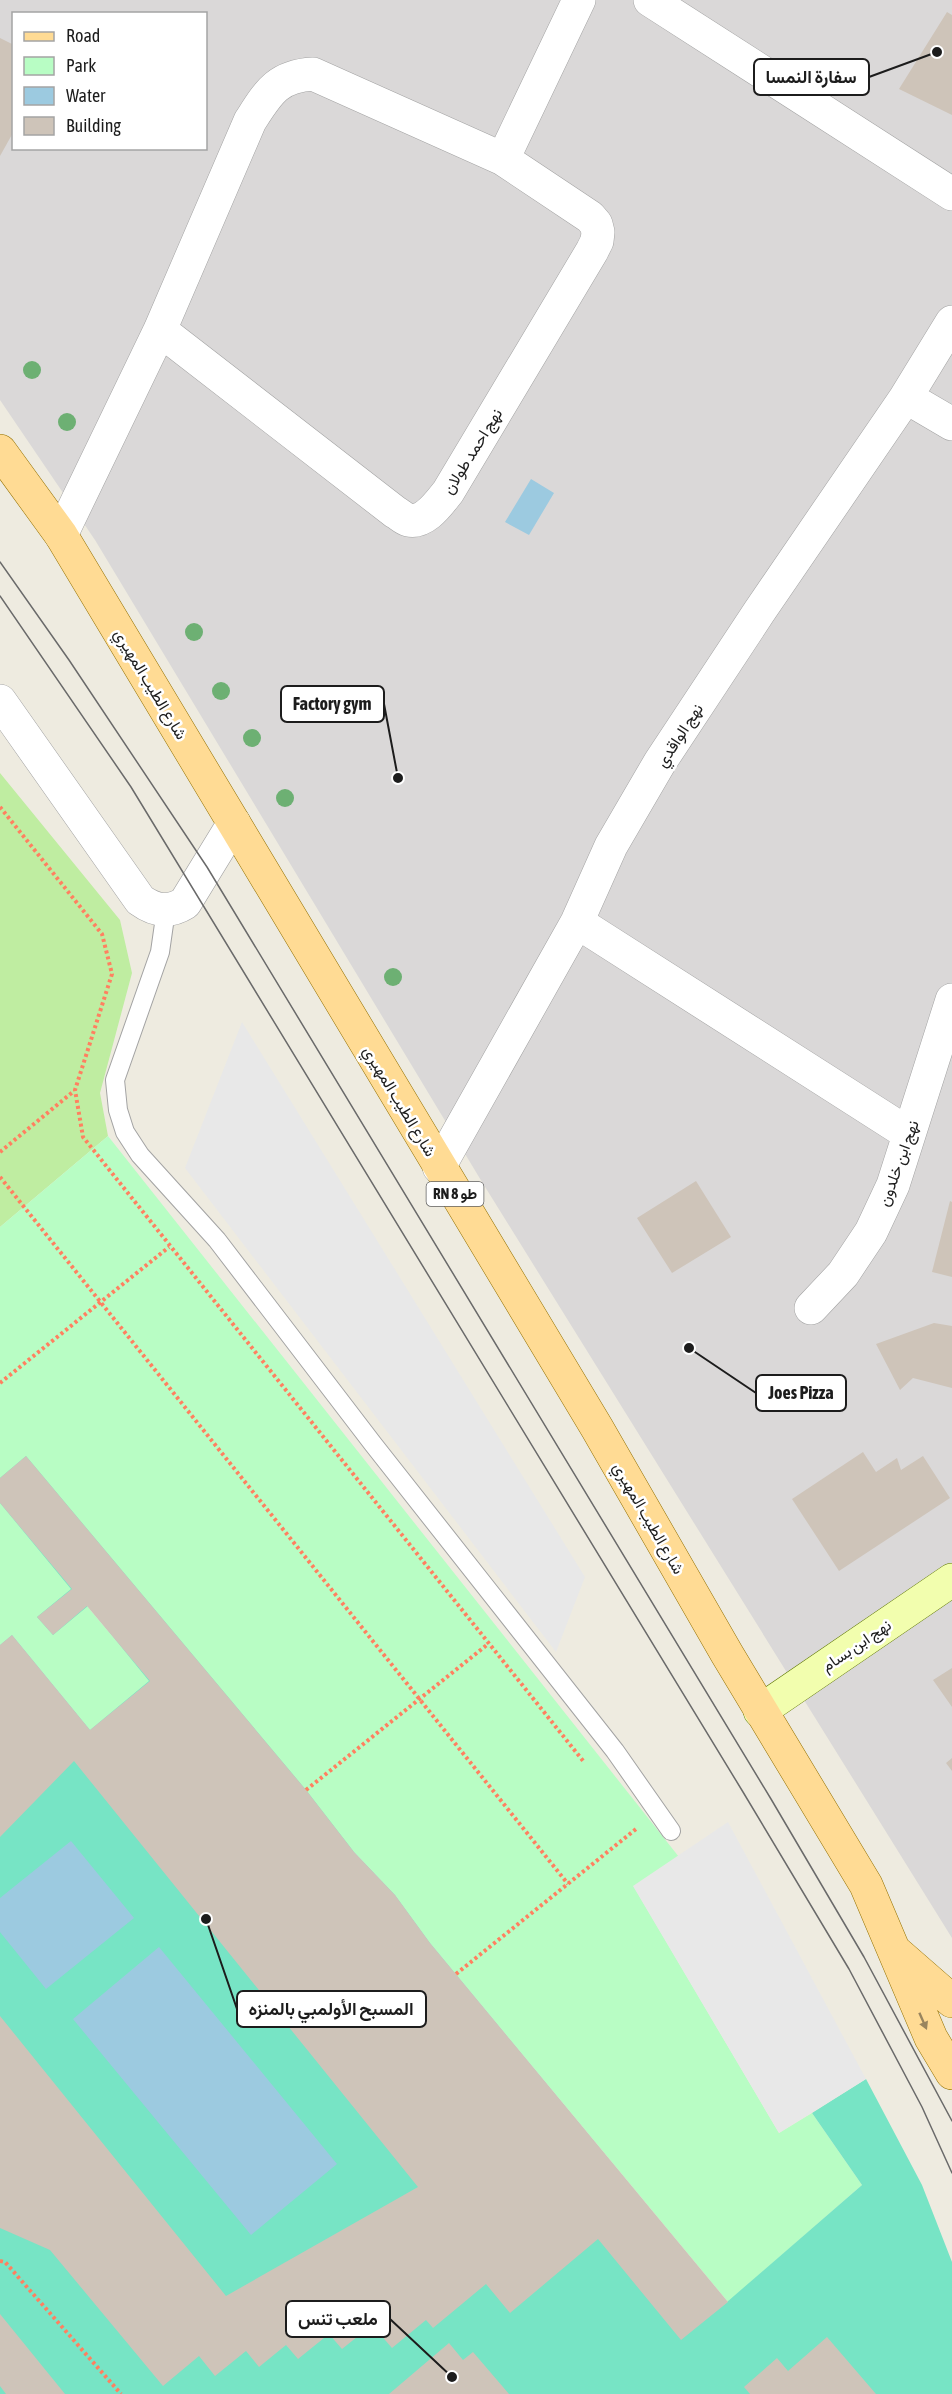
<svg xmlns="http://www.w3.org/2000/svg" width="952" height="2394" font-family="'Asap Condensed',Vazirmatn,sans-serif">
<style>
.residential{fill:#dad8d8;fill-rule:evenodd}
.grass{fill:#bfeda1}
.park{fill:#b8fdc4}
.pitch{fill:#77e4c5}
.parking{fill:#e8e8e8}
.water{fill:#9ccae0}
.building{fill:#cec4b9}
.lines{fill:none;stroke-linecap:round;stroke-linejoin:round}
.lane-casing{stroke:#a3a3a3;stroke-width:20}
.street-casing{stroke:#a3a3a3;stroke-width:34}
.secondary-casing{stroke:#5d7500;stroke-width:34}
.primary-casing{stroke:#937100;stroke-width:34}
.path{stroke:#ff8060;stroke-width:4;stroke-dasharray:3 3;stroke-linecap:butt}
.lane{stroke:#fff;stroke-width:18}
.street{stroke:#fff;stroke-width:33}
.secondary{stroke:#f2feae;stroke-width:33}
.primary{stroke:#ffdb94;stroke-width:33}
.tram{stroke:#6a6a6a;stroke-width:1.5}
.tree{fill:#6db073}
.oneway{fill:#99855e}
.labels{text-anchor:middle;stroke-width:5;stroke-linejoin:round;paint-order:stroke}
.shield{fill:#fff;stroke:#606060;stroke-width:1.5}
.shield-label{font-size:15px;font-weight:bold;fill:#1c1c1c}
.street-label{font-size:16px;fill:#1c1c1c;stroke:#fff}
.leader{fill:none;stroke:#1c1c1c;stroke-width:2}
.callout-dot{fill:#1c1c1c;stroke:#fff;stroke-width:2}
.callout{fill:#fff;stroke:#1c1c1c;stroke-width:2}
.callout-label{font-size:18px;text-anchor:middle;font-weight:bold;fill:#1c1c1c}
</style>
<rect width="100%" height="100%" fill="#eeebe0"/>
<path class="residential" d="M0,0h952v1938l-470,-756 -387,-642 -95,-140zM14,14h192v134h-192z"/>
<path class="grass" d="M0,773l120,147 12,53 -32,120 8,43 -108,91z"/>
<path class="park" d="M108,1136l571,721 -45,30 145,246 33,-20 50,72 -134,117 -298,-359 -35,-48 -395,-417v-251z
M0,1503l72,86 -34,28 49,-11 63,75 -60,49 -78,-95 -12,10z"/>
<path class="pitch" d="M26,1456l280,334 48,62 41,43 35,48 297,359 135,-117 -50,-72 54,-34 56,106 30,77v132h-952v-749l12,-10 78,95 59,-49 -61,-75 -35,29 -16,-18 34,-28 -71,-86v-25z"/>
<path class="parking" d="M242,1022l343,555 -29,75 -371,-484z
M728,1822l138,257 -87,54 -146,-247z"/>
<path class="water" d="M531,479l23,14 -25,42 -24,-13z
M71,1841l63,77 -88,71 -46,-57v-34z
M159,1947l178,217 -86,71 -178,-216z"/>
<path class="building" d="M947,12l5,3v100l-53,-26z
M0,38l14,7v86l-14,25z
M696,1181l35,56 -59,36 -35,-55z
M950,1201l2,1v75l-20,-5z
M934,1323l18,3v62l-39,-10 -13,12 -24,-46z
M863,1452l13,20 21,-14 4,12 22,-14 27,42 -111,73 -47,-72z
M26,1456l280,334 48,62 41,43 35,48 298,359 -47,38 -83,-101 -88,74 -24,-29 -53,44 -7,-8 -34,28 -20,-23 -30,24 -13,-15 -31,25 -12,-14 -27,22 -13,-16 -31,25 -16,-20 -36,30 -113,-136 -50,-22v-212l226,280 192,-109 -344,-426 -74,76v-192l12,-10 78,95 60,-49 -63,-75 -34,29 -16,-18 35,-28 -72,-86v-25z
M952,1668v39l-19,-27z
M952,1758v13l-6,-8z
M0,2314l65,80h-59l-6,-8z
M827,2337l49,57h-126l-6,-7 33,-29 11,13z
M449,2343l14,17 10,-8 36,42h-120z"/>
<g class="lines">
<g class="lane-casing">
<path id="lane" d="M166,910l-6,42 -45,128 3,30 7,22 15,23 77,85 156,204 242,307 56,80"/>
</g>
<g class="street-casing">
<path id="street" d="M650,0l302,194
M503,159l76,-159
M906,397l46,27
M61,535l99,-205 90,-209c18,-28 27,-45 63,-47l190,85 87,58 6,7 2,8 -1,9 -5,10 -144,241c-9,11 -23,32 -40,28 -4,-1 -9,-6 -13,-8l-235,-182
M0,701l140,199c15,11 29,13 45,3l49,-80
M577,922l332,212
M439,1167l138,-245 34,-76 49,-84 99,-150 147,-215 46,-75
M811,1308l32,-34 28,-42 22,-47 59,-185"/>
</g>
<g class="secondary-casing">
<path id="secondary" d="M760,1711l192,-131"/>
</g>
<g class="primary-casing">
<path id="primary" d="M0,451l61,84 536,893 130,226 139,231 65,153 21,35
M897,1953l55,48"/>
</g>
<path class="path" d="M0,807l102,127 10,40 -37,116 8,47 501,625
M0,1152l74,-61
M0,1177l568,707
M0,1383l169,-136
M306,1790l182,-146
M456,1974l180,-145
M0,2261l5,1 116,132"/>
<use href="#lane" class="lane"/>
<use href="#street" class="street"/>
<use href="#secondary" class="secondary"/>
<use href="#primary" class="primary"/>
<path class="tram" d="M0,562l69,98 138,207 564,932 93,158 88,164
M0,596l131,191 612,1005 106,177 73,138 30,66"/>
</g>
<g class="tree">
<circle cx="32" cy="370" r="9"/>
<circle cx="67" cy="422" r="9"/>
<circle cx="194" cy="632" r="9"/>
<circle cx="221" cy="691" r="9"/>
<circle cx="252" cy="738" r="9"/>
<circle cx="285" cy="798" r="9"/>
<circle cx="393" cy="977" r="9"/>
</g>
<defs><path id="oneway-solid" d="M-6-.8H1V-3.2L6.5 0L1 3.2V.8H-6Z" transform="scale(1.5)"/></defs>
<use class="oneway" href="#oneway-solid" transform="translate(923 2021) rotate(66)"/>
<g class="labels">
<rect class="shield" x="426.5" y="1182" width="57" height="24" rx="4.5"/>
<g class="shield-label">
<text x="455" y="1199">RN 8 طو</text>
</g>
<g class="street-label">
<text transform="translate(472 451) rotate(-58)" y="6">نهج احمد طولان</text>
<text transform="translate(151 684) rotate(59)" y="6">شارع الطيب المهيري</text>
<text transform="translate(679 735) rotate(-57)" y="6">نهج الواقدي</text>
<text transform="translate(400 1101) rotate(59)" y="6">شارع الطيب المهيري</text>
<text transform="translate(898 1163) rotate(-70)" y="6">نهج ابن خلدون</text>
<text transform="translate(649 1518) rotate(60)" y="6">شارع الطيب المهيري</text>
<text transform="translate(856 1645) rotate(-34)" y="6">نهج ابن بسام</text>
</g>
</g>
<path class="leader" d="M937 52L869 77M398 778L384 704M689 1348L756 1393M206 1919L237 2009M452 2377L390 2319"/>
<g class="callout-dot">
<circle cx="937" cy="52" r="6"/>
<circle cx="398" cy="778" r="6"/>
<circle cx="689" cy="1348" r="6"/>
<circle cx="206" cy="1919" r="6"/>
<circle cx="452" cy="2377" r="6"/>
</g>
<g class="callout">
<rect x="754" y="59" width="115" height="36" rx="6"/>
<rect x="281" y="686" width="103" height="36" rx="6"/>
<rect x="756" y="1375" width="90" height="36" rx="6"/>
<rect x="237" y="1991" width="189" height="36" rx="6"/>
<rect x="286" y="2301" width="104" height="36" rx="6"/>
</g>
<g class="callout-label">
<text x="811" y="83">سفارة النمسا</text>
<text x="332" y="710">Factory gym</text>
<text x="801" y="1399">Joes Pizza</text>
<text x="331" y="2015">المسبح الأولمبي بالمنزه</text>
<text x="338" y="2325">ملعب تنس</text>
</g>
<rect x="12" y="12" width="195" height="138" fill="#ffffff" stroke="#a4a4a4" stroke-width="1.5"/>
<rect x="24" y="32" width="30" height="9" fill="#ffdb94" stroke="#a4a4a4" stroke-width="1.5"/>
<text x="66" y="42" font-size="18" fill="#1c1c1c">Road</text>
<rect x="24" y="57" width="30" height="18" fill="#b8fdc4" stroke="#a4a4a4" stroke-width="1.5"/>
<text x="66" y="72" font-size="18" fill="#1c1c1c">Park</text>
<rect x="24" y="87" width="30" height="18" fill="#9ccae0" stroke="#a4a4a4" stroke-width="1.5"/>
<text x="66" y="102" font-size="18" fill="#1c1c1c">Water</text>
<rect x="24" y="117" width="30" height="18" fill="#cec4b9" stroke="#a4a4a4" stroke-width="1.5"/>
<text x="66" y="132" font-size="18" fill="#1c1c1c">Building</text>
</svg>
